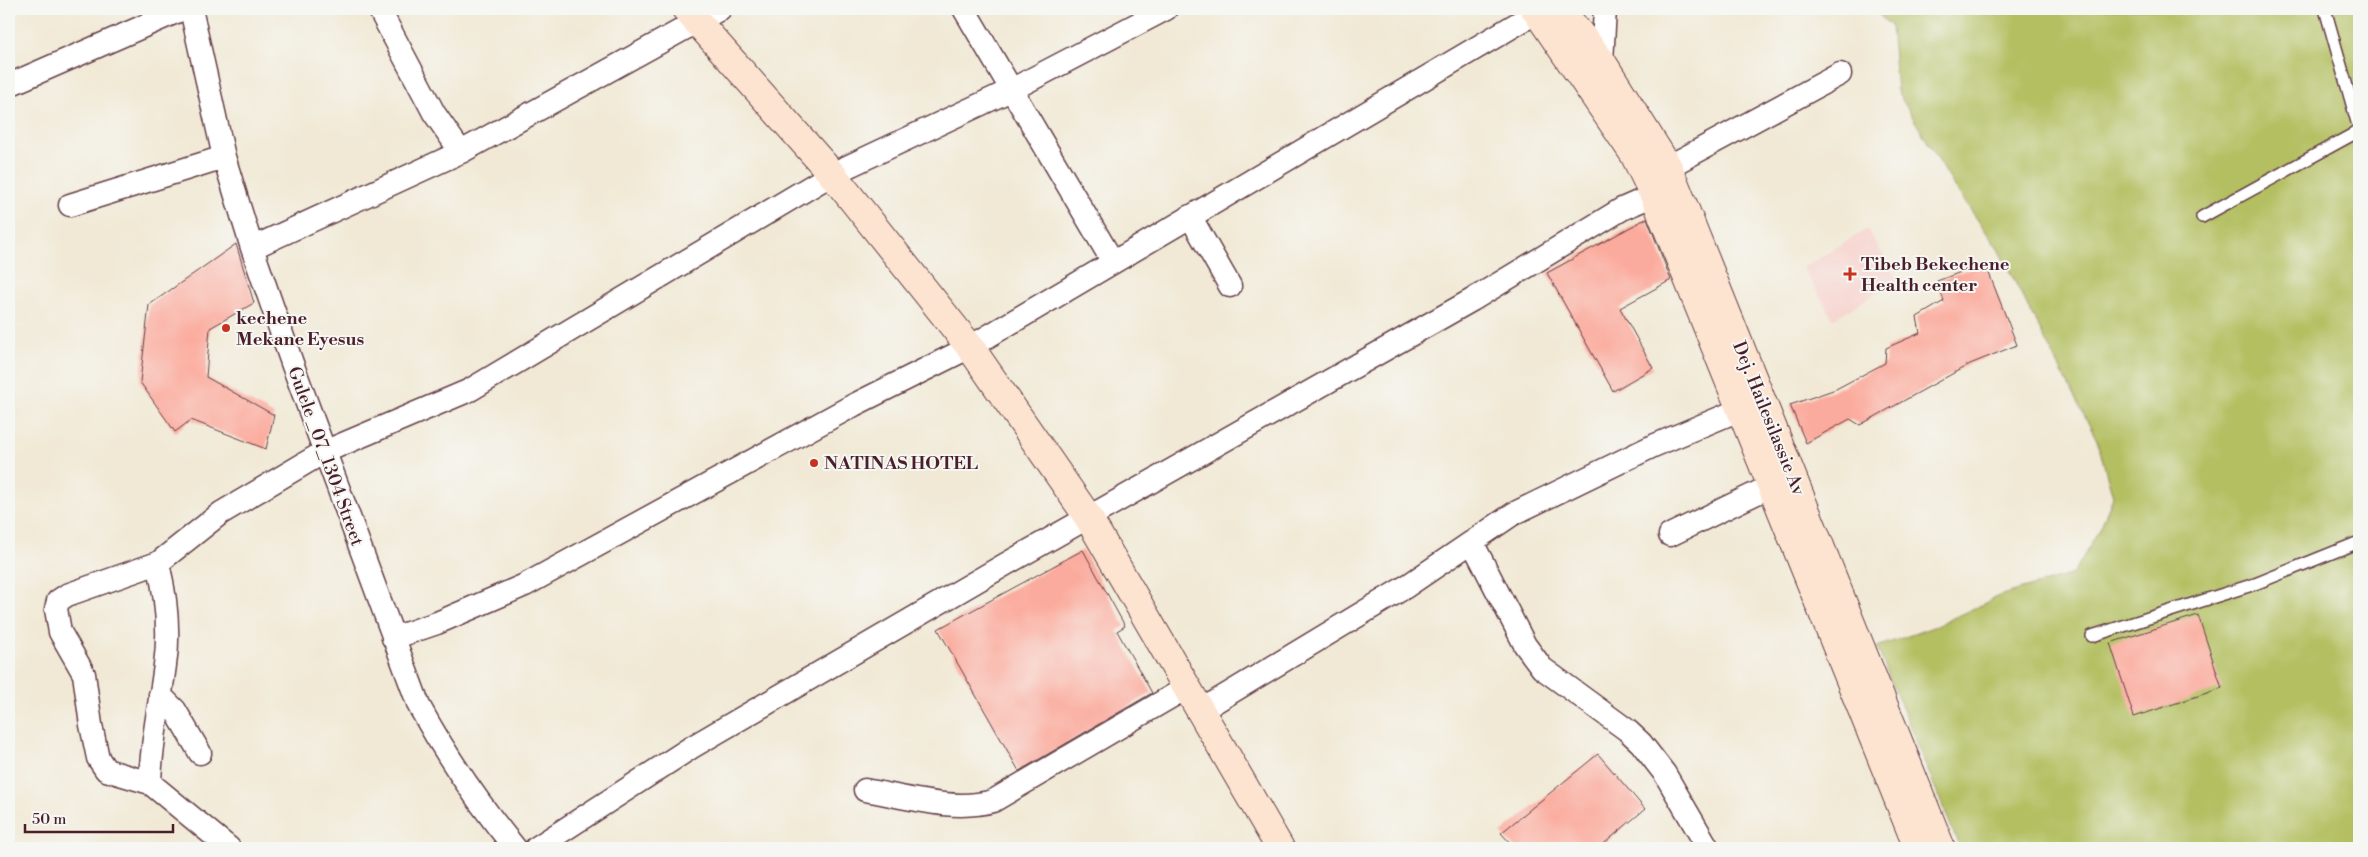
<svg xmlns="http://www.w3.org/2000/svg" width="2368" height="857" font-family="'Libre Bodoni',serif">
<style>
.built{fill:#f7d0cb}
.green{fill:#b3bf60;stroke:#7e6f46}
.building{fill:#fbab9d}
.lines{fill:none;stroke-linecap:round;stroke-linejoin:round}
.service-casing{stroke:#633d44;stroke-width:14}
.minor-casing{stroke:#633d44;stroke-width:25}
.secondary-casing{stroke:#633d44;stroke-width:30}
.service{stroke:#fff;stroke-width:11}
.minor{stroke:#fff;stroke-width:22}
.secondary{stroke:#fde4d1;stroke-width:28}
.poi-dot{fill:#c8321e;stroke:#f6f6f2;stroke-width:2}
.labels{text-anchor:middle;stroke-width:4;stroke-linejoin:round;paint-order:stroke}
.poi-label{font-size:18px;font-weight:bold;fill:#4a1f2b;stroke:#f6f6f2;text-anchor:start}
.street-label{font-size:18px;fill:#4a1f2b;stroke:#f6f6f2}
</style>
<rect width="100%" height="100%" fill="#f6f6f2"/>
<filter id="ink" filterUnits="userSpaceOnUse"><feTurbulence type="fractalNoise" baseFrequency=".02" numOctaves="2"/><feDisplacementMap in="SourceGraphic" scale="10" xChannelSelector="R" yChannelSelector="G"/><feConvolveMatrix kernelMatrix="1 2 1 2 8 2 1 2 1" color-interpolation-filters="sRGB"/></filter>
<filter id="wash" filterUnits="userSpaceOnUse"><feTurbulence type="fractalNoise" baseFrequency=".0096" numOctaves="4" result="noise"/><feDisplacementMap in="SourceGraphic" scale="20" xChannelSelector="R" yChannelSelector="G"/><feGaussianBlur stdDeviation="1.12" result="paint"/><feColorMatrix in="noise" values="0 0 0 0 0 0 0 0 0 0 0 0 0 0 0 0 0 1.4 0 .05"/><feComposite in="paint" operator="in"/></filter>
<g filter="url(#wash)">
<rect width="100%" height="100%" fill="#f1e9d5"/>
<path class="built" d="M1867,229l31,51 -65,39 -30,-51z"/>
<path class="green" d="M1873,9h486v839h-399l-83,-201 59,-21 66,-31 71,-21 27,-45 13,-32 -16,-57 -99,-191 -44,-63 -57,-95 -6,-65z"/>
<g id="blocks">
<path class="building" d="M1647,218l24,62 -51,28 33,60 -40,23 -66,-118z
M236,244l18,59 -44,25 -4,49 68,38 -8,34 -75,-29 -16,12 -35,-50 9,-77z
M1985,263l32,82 -47,19 -110,61 -10,-6 -44,24 -16,-38 46,-16 49,-26 1,-15 34,-15 -3,-16 27,-16 -7,-20z
M1083,550l42,76 -8,5 35,62 -133,78 -81,-142z
M2198,615l24,73 -88,29 -24,-74z
M1598,754l47,55 -46,39h-84l-14,-15z"/>
</g>
</g>
<g filter="url(#ink)">
<use href="#blocks" fill-opacity="0" stroke="#633d44" stroke-width="1"/>
<g class="lines">
<g class="service-casing">
<path id="service" d="M2325,9l34,120
M2202,217l157,-86
M2092,636l163,-52 104,-42"/>
</g>
<g class="minor-casing">
<path id="minor" d="M191,9l33,148 28,91 40,115 127,343c28,51 59,97 96,142
M379,9l55,104 27,39
M964,9l149,253
M1602,62l3,-53
M9,85l174,-76
M1668,167l172,-93
M70,205l154,-48
M1190,216l40,70
M252,248l209,-96 259,-143
M1670,535l101,-49
M1472,542l53,103 17,23 85,62 14,13 24,31 43,74
M393,638l44,-15 88,-38 329,-180 116,-58 567,-335
M160,695l15,15 25,43
M1200,711l207,-125 106,-72 140,-68 86,-36
M150,783l-44,-13 -8,-12 -7,-33 -7,-51 -24,-42 -4,-23 2,-8 9,-6 91,-32
M865,790c41,7 88,22 128,11l193,-113
M229,848l-79,-65c1,-41 10,-78 15,-118 5,-34 1,-69 -7,-102l63,-50 103,-61 146,-62 362,-216 179,-84 155,-81
M536,848l156,-101 314,-183 466,-264 150,-91 32,-14"/>
</g>
<g class="secondary-casing">
<path id="secondary" d="M686,9l146,165 138,173 118,170 192,331
M1535,9l99,145 20,41 264,653
M1560,9l42,53 66,105 273,681"/>
</g>
<use href="#service" class="service"/>
<use href="#minor" class="minor"/>
<use href="#secondary" class="secondary"/>
</g>
</g>
<g class="poi-dot">
<path d="M1847.5 266.5h5v5h5v5h-5v5h-5v-5h-5v-5h5z"/>
<circle cx="226" cy="328" r="5"/>
<circle cx="814" cy="463" r="5"/>
</g>
<g class="labels">
<g class="poi-label">
<text x="1861" y="270">Tibeb Bekechene<tspan x="1861" dy="21">Health center</tspan></text>
<text x="236" y="324">kechene<tspan x="236" dy="21">Mekane Eyesus</tspan></text>
<text x="824" y="469">NATINAS HOTEL</text>
</g>
<g class="street-label">
<text transform="translate(1769 418) rotate(68)" y="6">Dej. Hailesilassie Av</text>
<text transform="translate(326 456) rotate(70)" y="6">Gulele _07_1304 Street</text>
</g>
</g>
<rect width="2368" height="857" fill="none" stroke="#f6f6f2" stroke-width="30"/>
<path d="M25 824v8h148v-8" fill="none" stroke="#4a1f2b" stroke-width="2.5"/>
<text x="32" y="824" font-size="15" fill="#4a1f2b" stroke="#f6f6f2" stroke-width="4" paint-order="stroke">50 m</text>
</svg>
